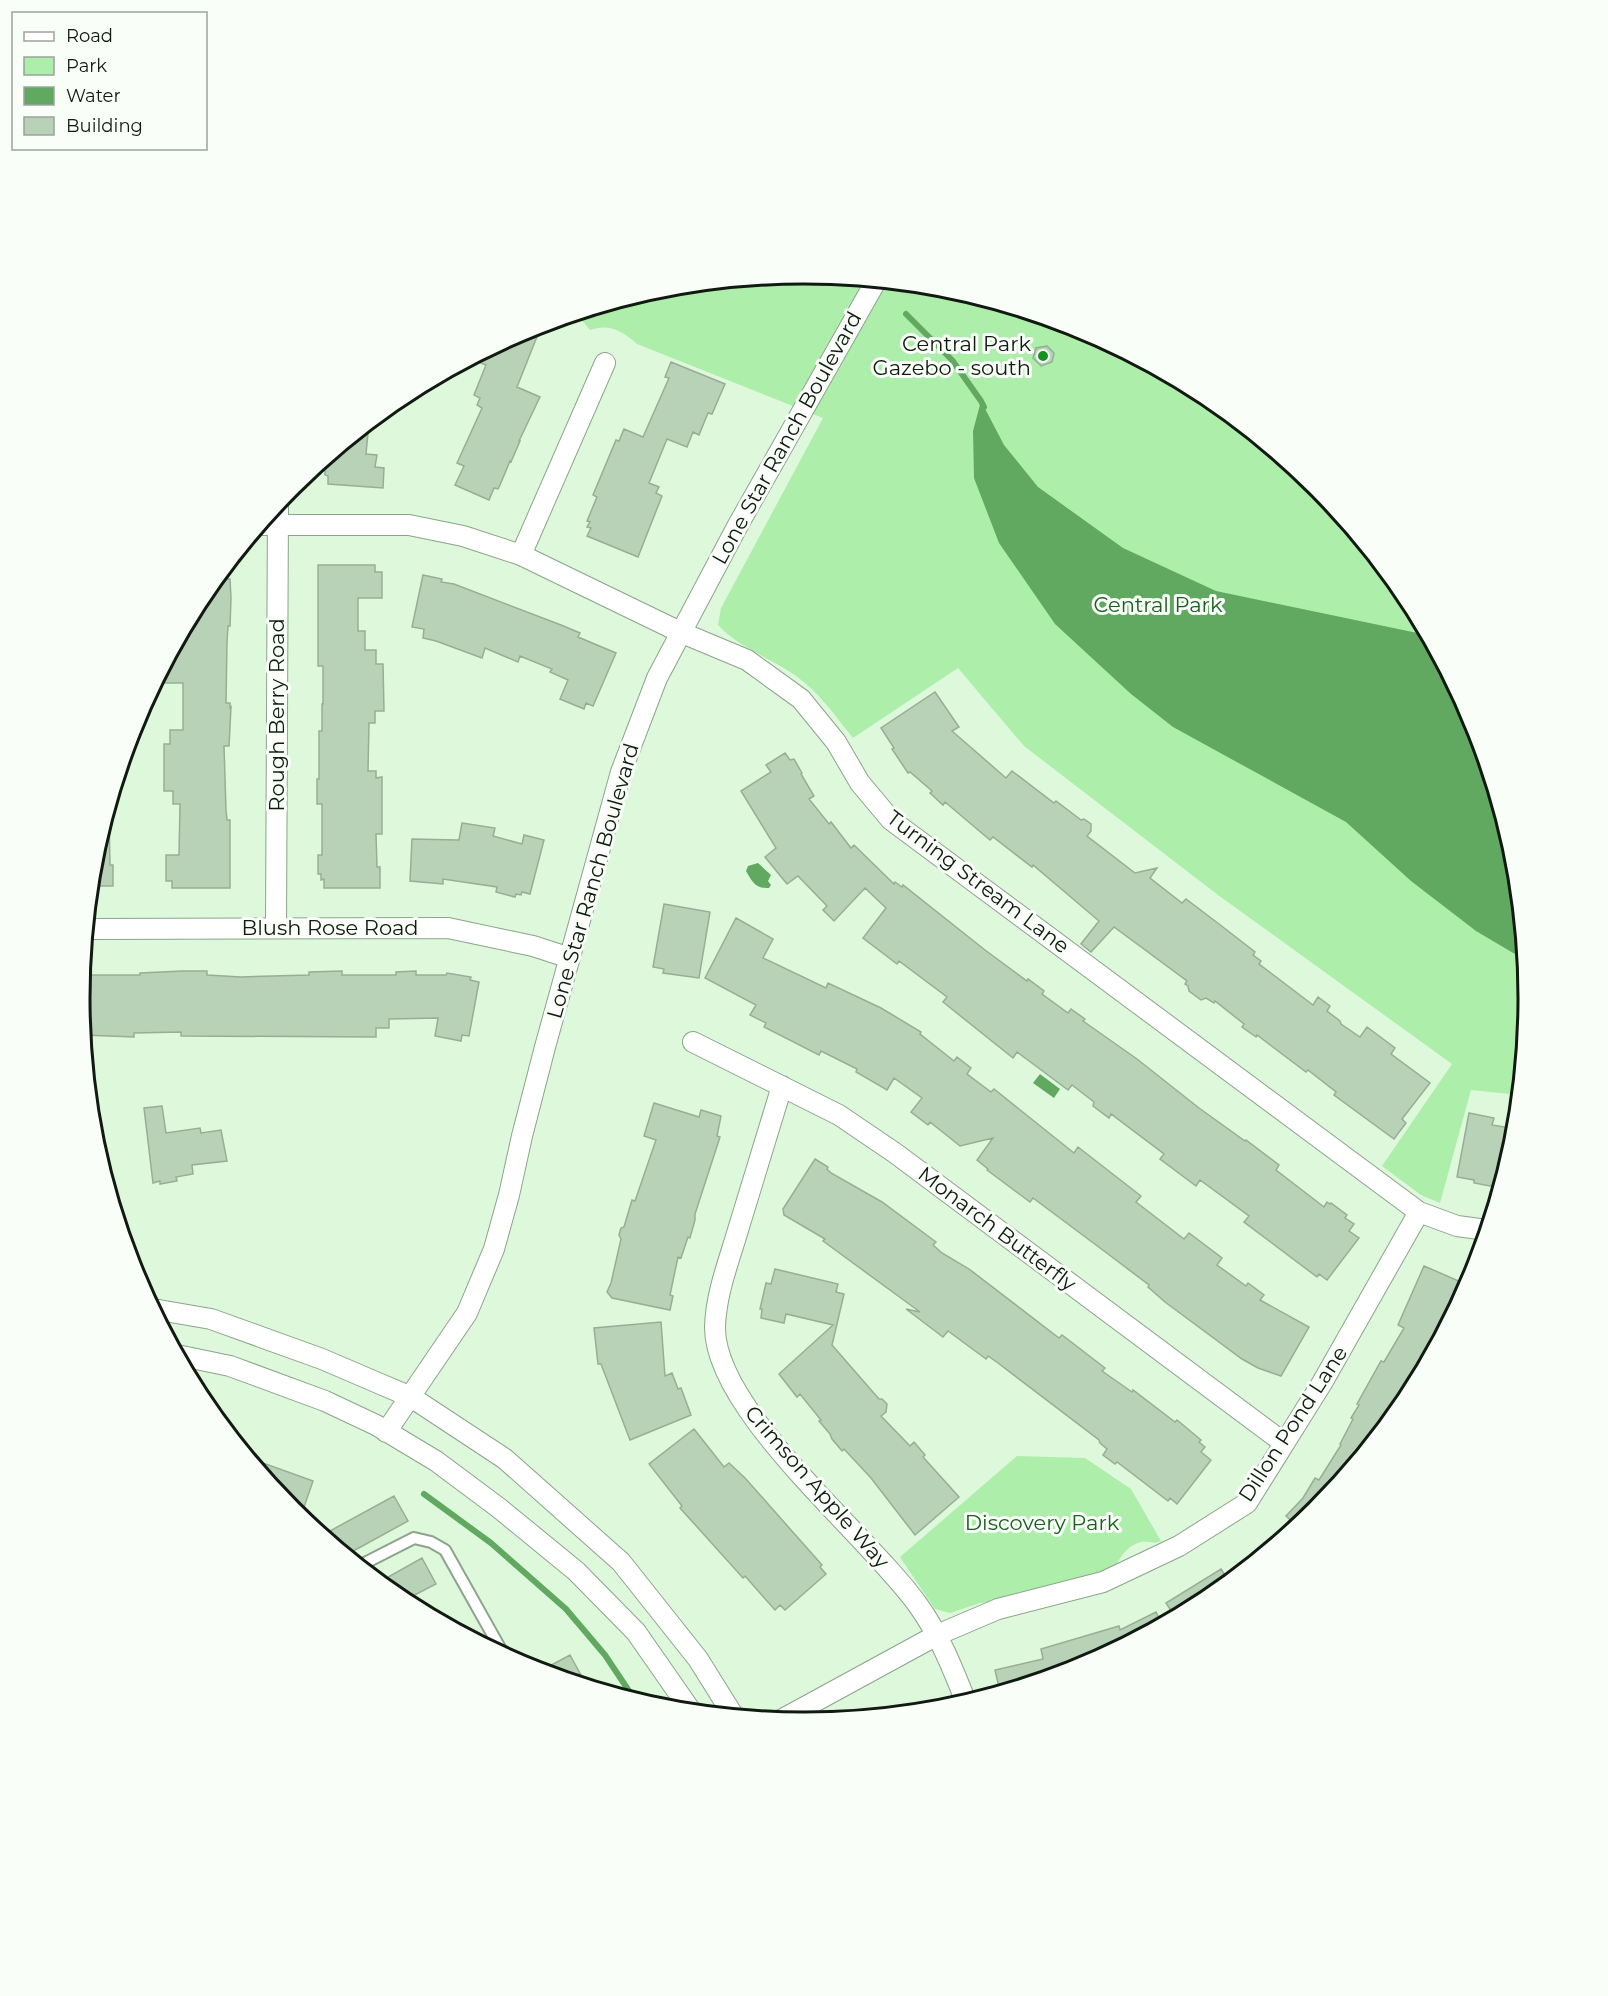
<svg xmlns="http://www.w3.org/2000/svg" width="1608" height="1996" font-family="Montserrat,sans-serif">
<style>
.green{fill:#adeeab}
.water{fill:#61a861}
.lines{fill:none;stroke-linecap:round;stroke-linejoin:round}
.stream{stroke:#61a861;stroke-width:6}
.building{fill:#b8d2b7;stroke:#96ae95;stroke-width:1.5}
.service-casing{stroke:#8ba48a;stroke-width:14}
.minor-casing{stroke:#8ba48a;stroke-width:22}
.service{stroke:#fff;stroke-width:10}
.minor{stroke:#fff;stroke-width:20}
.poi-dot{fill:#149223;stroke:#f9fef9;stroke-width:2}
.labels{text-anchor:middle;stroke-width:6;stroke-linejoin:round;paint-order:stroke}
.poi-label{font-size:21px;fill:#111a10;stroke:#f9fef9;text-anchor:end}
.street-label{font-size:21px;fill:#111a10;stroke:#f9fef9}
.park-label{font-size:21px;fill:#19611d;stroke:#f9fef9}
.rim{fill:none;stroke:#111a10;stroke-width:3}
</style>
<rect width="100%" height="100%" fill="#def8dc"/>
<path class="green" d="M804,274l142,13 136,42 125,67 110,90 90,110 66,125 42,136 13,141 -9,97 -48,-5 -31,113 -19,-8 -39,-29 70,-102 -234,-169 -194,-149 -66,-78 -105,70c-17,-21 -34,-46 -57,-62 -25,-18 -57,-28 -78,-51l3,-17 102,-190 -186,-74c-14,-13 -28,-21 -47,-14l-13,-16 86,-27z
M1017,1456l68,2 46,31 30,52c-8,4 -12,-1 -20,1 -13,3 -19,13 -25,23l-17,9 -97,26 -22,3 -30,10 -15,-4 -35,-52z"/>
<path class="water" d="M981,401l23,44 34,42 85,61 93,43 211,44 46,86 42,136 10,103 -49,-29 -65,-50 -65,-59 -173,-95 -42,-33 -76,-70 -56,-81 -25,-65 -1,-47z
M758,863l13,12 -3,6 3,4 -2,3c-14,1 -17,-7 -23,-17l2,-5z
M1040,1074l20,15 -6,9 -21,-15z"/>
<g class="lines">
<path class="stream" d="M906,314l46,46 29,41 3,6
M424,1494l67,49 75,66 39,46 30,45"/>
</g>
<path class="building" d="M542,324l-25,63 23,10 -21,44h1l-9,21 -1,-1 -10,24 -2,4 -4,-1 -5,12 -34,-15 9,-19 -7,-3 25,-55 -5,-3 3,-7 -6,-3 12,-30 -16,-6 57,-30z
M1047,346l7,7 -2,9 -11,4 -8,-8 3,-10z
M671,362l54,22 -13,30 -4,-1 -9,22 -6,-3 -6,15 -20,-8 -18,44 10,4 -3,6 6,3 -24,61 -51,-21 4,-8 -4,-1 3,-5 -3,-1 10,-24 -4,-2 23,-55 3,1 5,-12 19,8 26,-59 -4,-1z
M369,422l-3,32 11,1 -2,12 9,1 -1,20 -55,-4v-8l-3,-1v-5l-12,-2z
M227,565v14h3l1,19 -1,28h-2l-1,16 -1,61h4v5l1,-1 -2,39h-5l2,64 1,10h3v68h-58v-7h-6v-26h13l1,-51h-7v-13h-9v-47h6v-14h13v-47h-21v-13l40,-75z
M318,565h57v7h7v26h-24v33h7v19h11v14h7l1,47h-9v12h-6l-1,48h8v7l6,-1v57h-6l1,33h3v21h-56v-9l-3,1v-6h-3v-19h4v-51h-5v-25h2v-48h3v-27h1v-38h-5z
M423,575l19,4 -1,3 13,2 107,41 19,8 -2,4 38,16 -23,53 -7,-3 -2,6 -24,-10 8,-19 -18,-8 2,-3 -32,-13 -2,6 -33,-14 -3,10 -46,-17 -13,-3 1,-9 -12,-2z
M935,692l24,35 -7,4 54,47 6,-7 42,32 2,-2 25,19 3,-1 7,5v7l-4,5 48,37 22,-5 -7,10 32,25 4,-4 33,25 36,28 -2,3 8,6 -2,3 54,41 5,-8 12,9 -3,5 13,10 1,3 19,13 7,-10 28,21 -4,6 39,29 -28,36 4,4 -12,16 -60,-44 2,-3 -28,-22 -2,2 -49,-37 -1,2 -14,-10 2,-3 -29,-23 -1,2 -8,-5 -5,2 -12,-9 -1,-5 -3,-2 2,-3 -73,-54 -23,25 -10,-8 18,-23 -66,-56 -1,2 -39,-30 -3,3 -45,-38 -2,3 -13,-12 2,-2 -22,-19 -2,1 -16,-24 2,-1 -13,-20z
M785,753l5,7 4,-1 8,14 -1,1 13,22 -5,3 20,25 2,-2 20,26 3,-3 40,39 1,-2 7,5 1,-2 82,65 42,31 1,-2 16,12 -2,3 26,19 3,-4 14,10 -2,2 54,38 62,49 46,33 1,-1 33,25 -3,5 48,37 3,-5 3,2 1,-1 16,12 -2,3 9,6 -5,7 10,7 -32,42 -8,-6 -2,3 -73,-55 5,-6 -49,-36 -4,6 -36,-27 4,-5 -53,-40 -2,4 -16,-12 1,-4 -22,-17 -4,5 -51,-38 -4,6 -70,-56 4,-5 -48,-36 -2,3 -34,-26 23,-30 -21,-20 -31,33 -11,-11 4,-4 -29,-30 -11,8 -22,-27 11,-9 -35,-57 30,-19 -5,-7z
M106,816l3,1 1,48h3v21h-22l2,-30z
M462,823l33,5 -2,8 29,8 2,-9 20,5 -14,54 -8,-2 -1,3 -5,-1 -1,3 -19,-5 1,-5 -54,-8v5l-33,-3 2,-42 47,1z
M664,904l46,8 -11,66 -36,-5 1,-4 -11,-2z
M736,918l37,21 -10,19 63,30 2,-5 53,25 40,24 -1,2 34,27 3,-4 14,11 -4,6 24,18 3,-3 80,64 4,-6 63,49 -5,6 48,37 5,-6 33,25 -5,7 29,21 2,-3 16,12 -4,5 49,27 -28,49 -23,-8 -16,-9 -77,-57 -17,-15 1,-2 -41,-31 -75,-56 -3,4 -43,-32 1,-1 -11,-9 16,-22 -33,8 -30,-24 -2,3 -17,-13 11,-14 -28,-20 -7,12 -31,-18 1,-3 -36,-18 -2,4 -55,-28 2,-4 -16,-8 6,-10 -51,-27z
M182,971h25v4l34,2 68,-2v-3l33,-1v4h54v-3l20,-1v4h30l1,-2 24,4 -1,3 9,2 -10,54 -7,-1 -1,6 -26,-5 3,-18 -49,1v9h-13v9l-195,-1v-4l-47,1v4l-51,-2 -3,-37 2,-23h58v-2z
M654,1103l45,14 2,-7 20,6 -4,20 3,1 -25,77v6l-5,18 -2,-1 -7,21 -3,-1 -8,38 3,1 -3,14 -58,-12 -5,-6 4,-9 10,-44 -2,-4 2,-7 3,-1 8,-27 3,1 21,-61 -12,-4z
M162,1106l4,27 34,-5 1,5 20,-3 6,31 -35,4 1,9 -17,3 1,4 -17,3v-3l-7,2 -9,-75z
M1469,1113l25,5 -2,7 24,4 -1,11 -15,48 -26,-5v-3l-17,-3z
M815,1159l13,8 -1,2 4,4 51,29 54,40 -3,3 9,8 27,16 90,69 3,-3 43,33 -3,3 30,21 1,-2 42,32 2,-2 24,20 -2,2 6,5 -4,5 10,8 -34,44 -7,-6 -2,3 -51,-39 -2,2 -12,-9 4,-6 -7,-6 -1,-3 -101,-77 -10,-7 -2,3 -38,-28 -5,6 -37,-28 14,3 -97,-71 2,-2 -41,-24 -1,-6z
M1424,1266l44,19 -62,116 -90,109 -19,16 -11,-10 17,-18 12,-20 4,2 22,-35 -1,-1 13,-25 -2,-1 8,-13 -2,-1 24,-43 3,1 20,-34 -6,-3z
M775,1269l63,15 -2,8 8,2 -12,51 47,54h3l5,5 -1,8 -5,4 29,30 4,-4 11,13 -2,2 36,40 -44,38 -44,-57 -27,-29 -2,2 -10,-12 -2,-5 -11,-13 2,-1 -21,-26 -3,3 -18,-23 54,-49 -47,-11 -2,9 -23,-5 1,-9h-2l6,-26 5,1z
M661,1322l4,54 7,-3 6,16 3,-1 10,27 -61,25 -29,-76h-3l-4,-36z
M694,1429l30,38 5,-4 16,15 77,87 -2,2 6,7 -41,36 -5,-5 -5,5 -30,-34 -2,2 -63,-70 2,-2 -33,-42z
M249,1458l64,23 -11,32 -2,-1 -2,4 -7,-6z
M394,1496l14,25 -62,34 -11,-9 -7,-14z
M422,1558l14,26 -33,17 -24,-19z
M1221,1569l8,13 -23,19 -31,16 -9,-14z
M1156,1612l6,12 -81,43 -81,25 -5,-22 48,-11 -2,-10 78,-23 1,4z
M570,1655l17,31 -47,-15z"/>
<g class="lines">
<g class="service-casing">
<path id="service" d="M359,1566l55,-28 17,4 14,8 59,105"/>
</g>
<g class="minor-casing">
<path id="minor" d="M260,525h149l54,11 58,19 159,77 67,28 54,39 35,43 24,41 31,37 528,392 38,14 30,4
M521,555l84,-192
M276,928l2,-426
M86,929l362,-1 85,18 37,12
M693,1042l146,73 56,38 389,290
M782,1086c-15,48 -29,96 -44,144 -9,31 -22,63 -23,97 -1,84 153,208 203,278 21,29 35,64 48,97
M153,1309l58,10 111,40 56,24 33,14 94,62 116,103 77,97 35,56
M177,1355l53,11 95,35 51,24 60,36 63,47 77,63 60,61 55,79
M386,1432l81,-119 27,-64 15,-54 13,-59 23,-89 76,-275 36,-94 81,-153 138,-244
M781,1720l156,-85 61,-26 105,-27 76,-36 68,-43 75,-120 97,-171"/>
</g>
<use href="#service" class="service"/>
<use href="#minor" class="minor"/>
</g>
<circle class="poi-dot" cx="1043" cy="356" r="6"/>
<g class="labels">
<g class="poi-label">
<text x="1031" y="351">Central Park<tspan x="1031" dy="24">Gazebo - south</tspan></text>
</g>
<g class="street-label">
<text transform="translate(787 438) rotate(-61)" y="7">Lone Star Ranch Boulevard</text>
<text transform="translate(277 715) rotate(-90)" y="7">Rough Berry Road</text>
<text transform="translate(593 881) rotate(-74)" y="7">Lone Star Ranch Boulevard</text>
<text transform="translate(978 882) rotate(37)" y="7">Turning Stream Lane</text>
<text x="330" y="935">Blush Rose Road</text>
<text transform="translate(997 1229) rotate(37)" y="7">Monarch Butterfly</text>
<text transform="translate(1293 1424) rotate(-57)" y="7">Dillon Pond Lane</text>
<text transform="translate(817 1487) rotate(49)" y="7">Crimson Apple Way</text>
</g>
<g class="park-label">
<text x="1158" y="612">Central Park</text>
<text x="1042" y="1530">Discovery Park</text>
</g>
</g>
<path d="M0 0H1608V1996H0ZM90 998a714 714 0 1 1 1428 0a714 714 0 1 1-1428 0Z" fill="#f9fef9" fill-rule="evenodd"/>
<path class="rim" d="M90 998a714 714 0 1 1 1428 0a714 714 0 1 1-1428 0Z"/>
<rect x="12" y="12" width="195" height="138" fill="#f9fef9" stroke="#9ca39c" stroke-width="1.5"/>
<rect x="24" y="32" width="30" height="9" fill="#ffffff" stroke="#9ca39c" stroke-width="1.5"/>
<text x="66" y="42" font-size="18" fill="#111a10">Road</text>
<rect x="24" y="57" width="30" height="18" fill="#adeeab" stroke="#9ca39c" stroke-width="1.5"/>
<text x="66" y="72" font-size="18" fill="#111a10">Park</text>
<rect x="24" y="87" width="30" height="18" fill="#61a861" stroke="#9ca39c" stroke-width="1.5"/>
<text x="66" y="102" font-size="18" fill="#111a10">Water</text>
<rect x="24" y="117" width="30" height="18" fill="#b8d2b7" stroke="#9ca39c" stroke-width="1.5"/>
<text x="66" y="132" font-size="18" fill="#111a10">Building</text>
</svg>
